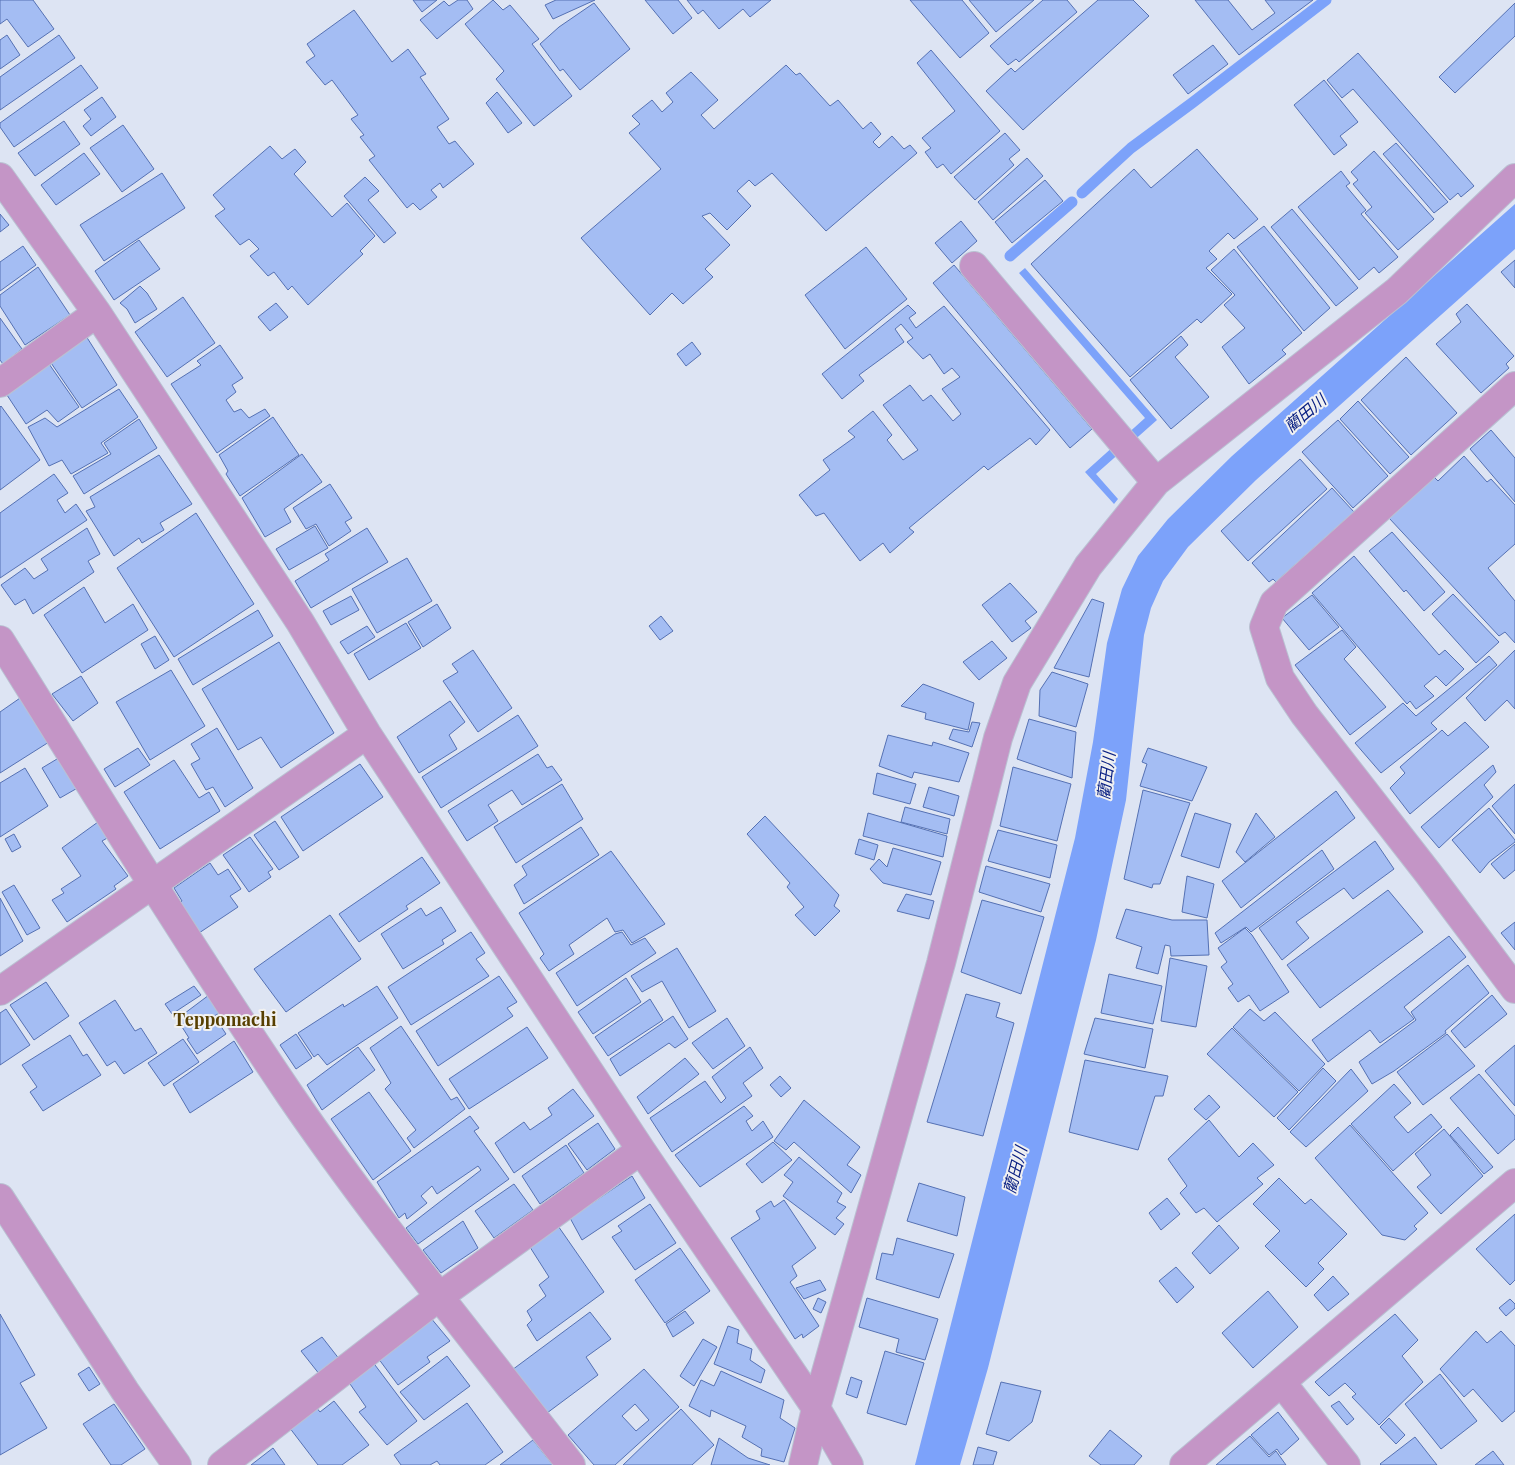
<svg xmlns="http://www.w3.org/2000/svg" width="1515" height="1465" font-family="'Playfair Display','Noto Sans JP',serif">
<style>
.water{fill:#7ca2fa}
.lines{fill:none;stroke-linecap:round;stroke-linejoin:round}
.stream{stroke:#7ca2fa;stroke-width:11}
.building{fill:#a4bdf3;stroke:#5571b3;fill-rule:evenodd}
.minor-casing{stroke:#bac1d2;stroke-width:30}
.minor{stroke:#c495c6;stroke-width:28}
.labels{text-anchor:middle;stroke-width:4;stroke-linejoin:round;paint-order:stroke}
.water-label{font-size:16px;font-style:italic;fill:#071e82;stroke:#f1f1f1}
.quarter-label{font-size:18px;font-weight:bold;fill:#573f00;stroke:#f1f1f1}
</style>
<rect width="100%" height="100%" fill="#dde4f3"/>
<path class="water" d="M1515,204v45l-259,231 -68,67 -25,34 -12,27 -7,27 -18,165 -30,140 -108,428 -28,97h-45l160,-627 18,-96 14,-99 15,-54 16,-33 30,-37 64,-63z
M1025,268l132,152 -61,54 22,25 -4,5 -29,-32 60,-54 -126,-145z"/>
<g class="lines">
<path class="stream" d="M1082,193l49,-45 61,-45 134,-103
M1010,256l62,-54"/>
</g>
<path class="building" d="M0,0h33l21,29 -26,18 -21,-28 -7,5z
M413,0h24l-15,12z
M458,0h9l6,9 -36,30 -17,-19 24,-19 5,5z
M493,0l10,10 7,-5 29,34 -7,5 40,52 -38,30 -38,-47 8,-8 -39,-47z
M556,0h39l-42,19 -8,-14z
M645,0h33l14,18 -19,16z
M687,0h84l-21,17 -7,-8 -24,20 -16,-19 -5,4z
M910,0h52l27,33 -29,25z
M969,0h65l-38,32z
M1043,0h24l10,12 -58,50 -3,-3 -8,6 -18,-19z
M1098,0h35l16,16 -126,114 -37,-39 25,-23 4,4z
M1195,0h33l24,30 23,-17 -10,-13h48l-74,55z
M594,3l36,46 -50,41 -17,-21 -3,2 -20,-27 19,-17z
M1515,3v33l-60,57 -16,-16z
M354,10l38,52 16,-13 18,25 -6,3 29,42 -12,8 12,17 6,-3 19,23 -31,24 -3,-5 -9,7 6,7 -17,13 -7,-7 -6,5 -38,-48 6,-4 -15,-19 4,-2 -13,-16 7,-4 -26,-35 -7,5 -19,-23 9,-6 -8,-12z
M7,35l13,20 -20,14v-29z
M59,35l16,23 -75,52v-33z
M1213,45l15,19 -40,30 -15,-19z
M931,50l69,81 -49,43 -8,-10 -6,4 -12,-16 6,-4 -9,-10 33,-27 -38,-48z
M1358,53l116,133 -13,11 -3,-4 -8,7 -97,-111 -11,9 -15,-18z
M81,65l17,23 -84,59 -14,-20v-4z
M786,65l10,10 4,-2 30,33 8,-6 25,29 8,-7 10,12 -8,8 6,6 13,-12 12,13 6,-4 7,8 -91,78 -54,-58 -17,13 -6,-6 -12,11 14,15 -24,24 -17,-17 -8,3 28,29 -25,24 8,8 -30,27 -11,-11 -22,22 -69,-77 80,-69 -32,-36 11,-9 -8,-8 20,-16 10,12 11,-10 -7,-9 25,-21 27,28 -17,15 13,14z
M1324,80l34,42 -18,14 7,9 -13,10 -40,-50z
M497,92l25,31 -14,10 -22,-30z
M102,97l14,20 -25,19 -8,-10 8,-7 -7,-9z
M64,121l16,23 -45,32 -17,-23z
M123,125l31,44 -32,23 -32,-44z
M1005,133l15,17 -11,9 5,6 -39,35 -21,-23z
M1396,143l52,59 -14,11 -51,-59z
M270,146l12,13 13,-10 11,13 -12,12 38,43 15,-14 28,33 -15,15 3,3 -55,51 -16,-19 -4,4 -14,-18 -6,4 -18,-20 9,-7 -10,-10 -9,6 -25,-29 10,-7 -12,-14z
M1197,149l61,70 -24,20 -6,-6 -19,18 8,8 -11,9 26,26 -31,29 -4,-4 -67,58 -99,-113 103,-95 17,19z
M1374,151l60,68 -36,31 -33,-37 7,-6 -19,-23 5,-4 -7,-8z
M84,153l16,21 -44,31 -15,-20z
M1027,158l16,18 -50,44 -15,-18z
M1341,171l9,12 -4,3 20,24 -5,4 37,43 -19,16 -5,-6 -15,13 -61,-73z
M162,173l23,35 -81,53 -24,-36z
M365,177l14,14 -11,9 28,33 -12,10 -40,-47z
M1045,180l18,21 -51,42 -17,-21z
M1292,209l66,79 -22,18 -65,-79z
M0,214l9,11 -9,7z
M961,221l16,20 -25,22 -17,-20z
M1264,226l66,82 -26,23 -67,-84z
M139,240l21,29 -46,31 -19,-29z
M23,246l13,19 -36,26v-29z
M866,247l41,52 -62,50 -40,-54z
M1234,249l68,84 -20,17 4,4 -37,30 -27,-37 23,-19 -21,-23 11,-10 -24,-25z
M1515,260v28l-14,-16z
M954,265l138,164 -22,19 -137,-165z
M38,267l32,48 -45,30 -25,-39v-11z
M140,286l7,7 10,16 -22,14 -8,-14 -7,-6z
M183,297l32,46 -48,34 -32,-45z
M276,303l12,14 -18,14 -12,-14z
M1467,304l47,52 -8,8 3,4 -28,25 -45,-49 25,-22 -5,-8z
M908,305l8,8 -7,5 7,10 28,-22 106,124 -14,15 -6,-7 -42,32 -4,-4 -75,62 5,4 -24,21 -7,-10 -23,18 -36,-48 -8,3 -17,-21 31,-25 -7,-10 32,-23 -7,-6 25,-20 19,24 -5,5 16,20 15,-10 -35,-45 27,-20 13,16 8,-6 22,26 8,-7 -19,-25 18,-12 -8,-9 -8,6 -14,-20 -7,5 -16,-17 6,-4 -12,-14 -6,5 9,13 -45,33 5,6 -22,18 -20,-25z
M0,318l22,31 -19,15 -3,-4z
M86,336l31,49 -35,23 -33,-48z
M1181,336l7,9 -13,12 34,40 -38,32 -41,-49z
M692,342l9,12 -15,12 -9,-12z
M220,345l23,33 -11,7 4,7 -10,8 8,12 7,-3 8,9 16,-9 5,7 -53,37 -46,-69 30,-19 -4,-4z
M1406,357l51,56 -46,42 -50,-55z
M47,361l32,46 -21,15 -11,-12 -21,14 -21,-32z
M119,389l19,28 -37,26 7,10 -37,21 -9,-14 -13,6 -21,-39 17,-9 12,9z
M1358,401l51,56 -19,17 -50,-55z
M1,406l39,54 -40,30v-83z
M273,417l26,38 -59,41 -14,-22 2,-3 -9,-16z
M139,419l18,29 -73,46 -11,-18 38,-22 -7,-11z
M1338,420l50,56 -35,32 -51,-56z
M1491,430l24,28v44l-45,-53z
M302,454l20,28 -38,27 7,13 -26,15 -23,-39z
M159,455l33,49 -32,19 4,7 -22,13 -3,-5 -25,18 -28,-45 9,-4 -5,-10z
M1464,456l23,26 4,-3 24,26v39l-27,24 27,33v42l-10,-11 -6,4 -110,-118 44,-42 5,5z
M1300,459l27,30 -79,72 -27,-30z
M54,474l14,19 -11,7 8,13 11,-9 11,16 -87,58v-65z
M330,484l22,34 -7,4 6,9 -22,15 -13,-22 -10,5 -13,-21z
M1332,488l22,24 -78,70 -3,-3 -4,3 -17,-19z
M196,513l58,91 -80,53 -57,-89z
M315,526l13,22 -39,22 -13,-21z
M87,528l13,26 -12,7 6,11 -61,42 -8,-15 -10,6 -14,-20 24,-17 9,11 14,-9 -7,-11z
M367,528l21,34 -77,46 -16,-27 34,-21 -4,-6z
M1392,532l53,60 -21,19 -18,-21 -2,2 -35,-41z
M1354,556l85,99 6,-5 19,19 -18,17 -10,-10 -12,10 10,10 -18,13 -6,-8 -3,3 -95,-111z
M407,558l25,43 -55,32 -25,-44z
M1010,583l27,29 -12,9 6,7 -19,14 -30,-37z
M84,587l21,36 28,-19 15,26 -66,43 -38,-58z
M1453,594l46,48 -23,21 -44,-49z
M1312,595l27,32 -30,23 -27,-32z
M351,596l8,14 -28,15 -8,-14z
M1092,599l12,4 -15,74 -35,-9z
M437,604l14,24 -28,19 -15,-25z
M258,610l15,26 -80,49 -15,-26z
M661,616l12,15 -13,9 -11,-14z
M406,623l15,25 -52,32 -15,-26z
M367,626l8,11 -27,17 -8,-12z
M1342,630l14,17 -12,12 42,48 -36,28 -55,-70z
M155,636l14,24 -14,9 -14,-25z
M992,641l15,17 -28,22 -16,-18z
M279,642l55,91 -53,35 -20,-31 -23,13 -36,-61z
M473,650l39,58 -34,24 -35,-51 15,-9 -6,-8z
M1515,650v59l-8,-9 -22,21 -19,-23z
M1489,656l8,9 -66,58 6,6 -56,44 -26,-30 48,-40 13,13z
M171,670l34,56 -55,34 -34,-58z
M1052,672l36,12 -12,43 -37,-11 1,-26z
M81,676l17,27 -25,18 -21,-27z
M923,684l51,19 -6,27 -43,-11 1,-6 -25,-7z
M23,696l26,46 -49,31v-61z
M450,701l15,21 -16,13 8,14 -38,24 -22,-36z
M518,715l20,31 -97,62 -19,-31z
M1029,719l47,13 -4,46 -55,-19z
M972,722l8,1 -8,24 -23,-8 4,-10 16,3z
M1465,722l24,25 -79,67 -20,-26 15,-15 -5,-6 42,-37 6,6z
M217,728l36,60 -28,19 -12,-20 -7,3 -15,-26 9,-5 -9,-15z
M888,735l44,11 1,-4 36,11 -10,29 -45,-10 -2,6 -33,-12z
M138,748l12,17 -35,22 -11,-18z
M1148,748l59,19 -15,34 -52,-15 7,-22 -5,-2z
M538,754l9,14 5,-2 10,14 -40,25 -10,-15 -24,15 10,16 -31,20 -19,-30z
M62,756l19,30 -21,12 -18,-30z
M174,760l25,38 10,-6 11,19 -60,38 -36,-57z
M360,764l23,33 -80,54 -22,-34z
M1493,765l3,7 -12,13 9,12 -54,51 -18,-21z
M1013,767l58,17 -14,57 -57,-15z
M25,768l23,38 -48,31v-54z
M877,773l39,11 -6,20 -37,-10z
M562,784l21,35 -67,44 -22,-36z
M1515,784v50l-23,-28z
M929,787l30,9 -5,20 -31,-9z
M1143,790l47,13 -30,81h-7l-1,4 -28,-9z
M1336,791l19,27 -114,90 -19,-27z
M905,807l45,12 -3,15 -46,-12z
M1489,808l26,32v2l-26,20 -9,11 -28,-33z
M868,813l79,23 -4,21 -80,-21z
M1195,813l36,11 -12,44 -38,-12z
M1256,813l19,24 -30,25 -9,-10z
M765,816l74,79 -5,11 6,5 -25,25 -20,-21 9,-8 -17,-20 3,-4 -43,-49z
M275,821l24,36 -20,13 -25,-35z
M98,822l11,15 -7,4 26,35 -14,10 2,3 -49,33 -15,-22 12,-7 -3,-4 20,-13 -19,-28z
M581,827l18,28 -75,49 -10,-19 13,-10 -5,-9z
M998,830l59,15 -7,33 -62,-17z
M14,834l7,13 -9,5 -7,-13z
M250,837l23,32 -5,3 3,5 -22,15 -26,-37z
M859,839l19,6 -4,15 -19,-6z
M1375,841l19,28 -41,30 -9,-11 -48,34 13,16 -27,22 -23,-32z
M1515,844v26l-11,9 -13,-15z
M893,848l48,14 -10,33 -48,-12 -13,-14 9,-10 8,8z
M1322,850l12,19 -83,63 -5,-5 -25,16 -6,-10z
M611,851l54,73 -33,19 -9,-13 -8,2 -8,-14 -38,27 5,9 -25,17 -9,-13 4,-4 -25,-41z
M422,857l18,26 -34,23 2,3 -49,33 -20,-28z
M210,863l8,12 10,-6 13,20 -11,7 8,11 -39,26 -20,-29 3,-3 -8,-13z
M986,866l64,18 -9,28 -62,-20z
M1187,876l27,8 -7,34 -25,-6z
M14,885l26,43 -13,7 -25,-43z
M1388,890l35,42 -103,76 -33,-43z
M906,894l28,7 -5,18 -32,-8z
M0,898l23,43 -23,15z
M982,900l62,17 -23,77 -60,-22z
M441,907l15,24 -14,9 2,4 -41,25 -22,-35 40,-26 5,8z
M1126,909l46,11h35l2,35 -38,1 -1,-10 -5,-1 -7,29 -22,-6 6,-21 -26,-9z
M330,915l31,44 -75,53 -32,-43z
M1515,922v28l-14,-17z
M1245,928l7,7 37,57 -29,19 -11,-16 -11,7 -10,-14 5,-4 -12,-17 6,-5 -9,-14z
M471,932l14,21 -9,6 13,17 -78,49 -23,-38z
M622,932l9,13 14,-7 11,15 -79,53 -21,-33 59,-39z
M1449,936l17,21 -62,50 10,12 -34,24 -10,-13 -42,32 -16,-22z
M677,948l39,63 -27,17 -27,-47 -20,11 -11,-16z
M1170,958l37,8 -11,61 -35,-6z
M1468,965l21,28 -44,38 1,2 -52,38 -22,13 -13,-22 57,-42 -5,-8z
M1109,974l53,12 -9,38 -52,-11z
M499,976l18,26 -10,6 6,8 -75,50 -22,-35z
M626,978l15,24 -48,32 -15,-22z
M46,982l23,34 -35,24 -24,-35z
M194,986l7,9 -29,19 -7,-10z
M377,986l21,32 -71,47 -9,-11 -4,3 -16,-24 45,-29 1,3z
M966,994l34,9 -4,14 18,6 -31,113 -56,-14z
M209,995l11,18 -6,3 12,18 -29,20 -10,-15 2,-1 -12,-19z
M1492,995l15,19 -42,34 -14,-17z
M650,999l13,21 -55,36 -13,-19z
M115,1000l20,31 6,-3 16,25 -33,21 -9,-13 -8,5 -28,-43z
M6,1009l24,36 -30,20v-52z
M1250,1009l14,12 11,-9 50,52 -26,27 -66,-64z
M673,1016l15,23 -13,9 -6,-5 -49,33 -10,-17z
M727,1018l18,28 -32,23 -21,-26z
M1095,1018l58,11 -8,39 -61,-14z
M401,1026l50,74 6,-3 8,12 -51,39 -7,-10 9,-8 -31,-41 6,-6 -21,-35z
M527,1027l21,31 -79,51 -20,-30z
M1232,1028l66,64 -24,25 -67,-63z
M296,1034l16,24 -16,11 -16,-24z
M1447,1034l28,32 -52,39 -26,-33z
M70,1035l13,21 4,-2 14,21 -58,36 -13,-19 7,-5 -15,-22z
M183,1039l16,23 -35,24 -16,-23z
M234,1041l19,31 -63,41 -17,-29z
M1515,1045v61l-30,-35z
M358,1047l17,23 -53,40 -15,-25z
M750,1047l13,21 -20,15 9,13 -80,56 -22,-34 55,-37 16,22 5,-5 -14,-21z
M685,1058l14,16 -51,40 -11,-17z
M1085,1060l83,16 -5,20h-8l-17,54 -69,-18z
M1323,1068l13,13 -47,49 -12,-12z
M1351,1069l17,22 -62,56 -16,-15z
M1479,1074l36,42v23l-17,15 -48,-56z
M780,1076l11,12 -10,9 -11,-12z
M1394,1084l17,19 -17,14 14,16 23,-19 11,13 -49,44 -42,-47z
M573,1089l21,27 -80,57 -19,-30 29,-21 6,8 22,-15 -4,-7z
M369,1092l42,59 -38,29 -42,-61z
M1209,1095l11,12 -14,13 -12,-11z
M804,1100l56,47 -13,18 14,10 -10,18 -57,-51 -8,8 -12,-9z
M744,1106l9,10 -7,5 6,10 11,-10 10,16 -73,50 -25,-32z
M470,1116l9,12 -5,3 35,48 -91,65 -12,-16 75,-58 -3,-4 -41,28 -5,-8 -11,10 6,7 -20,16 -2,-6 -6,5 -22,-36z
M1209,1120l30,37 14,-14 21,22 -17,13 6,6 -46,38 -13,-14 -8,5 -16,-20 7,-7 -19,-27z
M598,1123l17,26 -28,21 -19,-26z
M1350,1125l78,88 -14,13 3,3 -12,11 -23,-5 -67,-77z
M1458,1127l35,40 -9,7 -34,-39z
M1444,1129l39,47 -42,38 -24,-27 14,-12 -16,-21z
M773,1142l19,18 -30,23 -16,-19z
M566,1145l18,28 -44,31 -18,-28z
M799,1157l43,36 -5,9 9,5 -10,11 8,6 -9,11 -52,-39 10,-14 -9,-7z
M632,1176l13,22 -63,42 -12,-22z
M1279,1178l26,26 6,-5 36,35 -29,29 6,6 -18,18 -41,-41 15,-15 -27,-27z
M919,1183l46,14 -8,39 -50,-15z
M514,1184l19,26 -39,28 -19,-27z
M1167,1198l13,16 -19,16 -12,-17z
M784,1200l32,48 -24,18 5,10 -7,6 29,44 -16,12 -1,-4 -7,5 -64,-101 29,-19 -4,-8 15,-10 3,6z
M650,1204l26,39 -41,27 -23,-33 10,-6 -4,-5z
M1515,1214v66l-5,5 -34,-36z
M463,1221l15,27 -37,25 -18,-23z
M556,1223l48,69 -67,49 -10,-16 5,-5 -5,-9 19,-15 -7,-11 10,-8 -21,-33z
M1219,1225l20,23 -29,26 -18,-21z
M897,1238l57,16 -15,44 -63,-19 6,-26 11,2z
M680,1248l30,43 -45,32 -30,-43z
M1176,1267l18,20 -17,16 -18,-22z
M1333,1276l16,18 -21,17 -14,-16z
M820,1280l6,10 -22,9 -8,-11z
M1268,1291l30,36 -45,41 -31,-35z
M818,1298l8,4 -5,11 -8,-4z
M867,1298l71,21 -13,41 -29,-8 3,-13 -40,-12z
M1510,1299l5,5v4l-9,8 -7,-8z
M685,1311l9,12 -21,14 -7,-13z
M590,1312l21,27 -25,18 12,18 -51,38 -35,-43z
M0,1314l35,61 -15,8 27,45 -47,27z
M1395,1314l23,26 -16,16 21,26 -44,43 -27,-28 4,-3 -11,-11 -16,13 -14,-14z
M430,1317l20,24 -23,16 3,5 -32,23 -20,-27z
M728,1326l11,4 -2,13 15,6 -2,11 15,10 -4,13 -47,-19z
M1476,1331l11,12 14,-12 14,15v65l-13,11 -29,-33 -9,8 -24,-28z
M322,1337l18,23 -20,15 -19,-24z
M703,1339l14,8 -23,39 -14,-10z
M885,1351l39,12 -18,62 -39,-12z
M447,1356l23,30 -46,34 -24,-28z
M372,1361l45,60 -30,24 -28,-33 7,-5 -18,-26z
M89,1367l11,17 -11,7 -11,-17z
M644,1369l35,38 -64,58h-21l-26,-30zM635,1404l14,16 -13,11 -14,-15z
M721,1371l63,29 -4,18 15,10 -11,34 -23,-6 1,-7 -20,-12 4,-11 -35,-16 -1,7 -21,-11 12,-26 13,6z
M1440,1374l37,47 -36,28 -36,-45z
M851,1377l11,4 -5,17 -11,-4z
M1001,1382l40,9 -9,31 -23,19 -23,-7z
M334,1401l35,44 -27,20h-24l-29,-38 26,-21 5,6z
M1339,1401l15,18 -7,6 -16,-19z
M467,1403l36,49 -18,13h-45l-3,-4 -7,4h-29l-7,-10z
M114,1404l31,45 -24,16h-10l-28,-41z
M681,1409l33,36 -22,20h-69z
M1278,1412l21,27 -18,16 -4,-6 -8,6 -18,-20z
M1389,1418l16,17 -9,9 -16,-17z
M1110,1430l32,26 -8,9h-33l-12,-9z
M1250,1436l19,21 7,-6 10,14h-70z
M1415,1437l22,28h-56l-1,-1z
M719,1438l29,20 22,7h-59z
M533,1440l20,25h-53z
M978,1447l19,5 -4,13h-20z
M273,1448l12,17h-34z
M1493,1451l11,14h-29z"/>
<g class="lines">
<g class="minor-casing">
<path id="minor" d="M0,177l97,136 203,309 67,112 274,416 175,258 33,57
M974,266l182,216
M0,383l97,-70
M1515,386l-241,217 -10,24 16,51 24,36 124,159 87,116
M0,640c95,152 189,306 290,455 87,127 187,248 281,370
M0,991l367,-257
M0,1198l125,193 52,74
M1282,1383l64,82
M222,1465l218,-169 201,-146
M803,1465l13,-57 125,-445 57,-225 19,-55 71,-117 68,-84 241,-191 118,-113
M1184,1465l331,-282"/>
</g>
<use href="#minor" class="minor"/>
</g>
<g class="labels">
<g class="water-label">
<text transform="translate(1305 413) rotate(-40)" y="6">藺田川</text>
<text transform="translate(1106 776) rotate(-83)" y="6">藺田川</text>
<text transform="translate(1015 1170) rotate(-75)" y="6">藺田川</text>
</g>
<g class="quarter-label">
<text x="225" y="1026">Teppomachi</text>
</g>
</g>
</svg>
